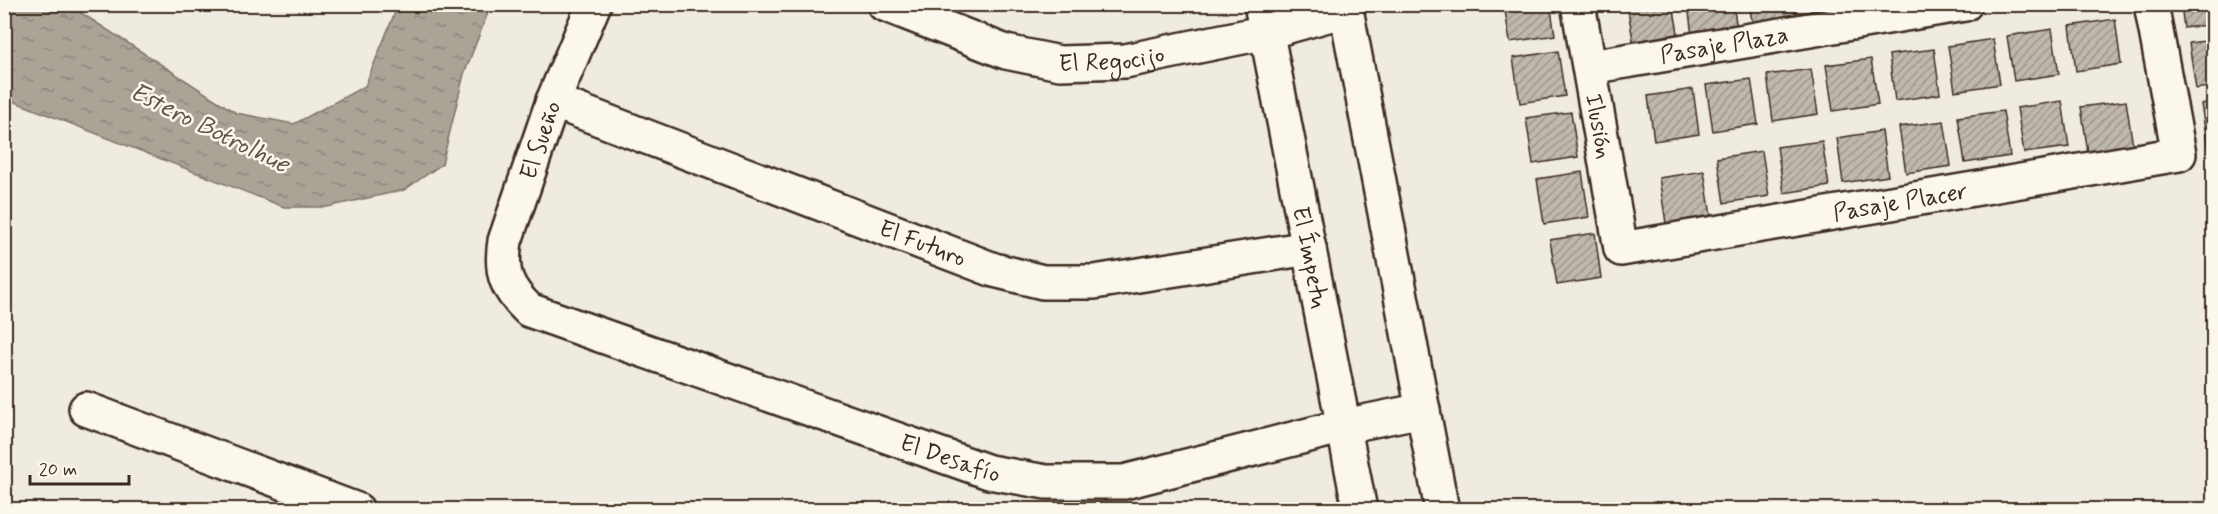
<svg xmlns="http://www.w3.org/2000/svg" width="2218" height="514" font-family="Mynerve,sans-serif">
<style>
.water{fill:url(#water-ripples);stroke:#7f7367;stroke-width:1.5}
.building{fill:url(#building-hatch);stroke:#3b2a1e;stroke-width:1.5}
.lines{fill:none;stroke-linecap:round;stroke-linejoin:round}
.street-casing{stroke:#3b2a1e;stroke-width:38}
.street{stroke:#fbf7ec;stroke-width:33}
.labels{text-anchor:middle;stroke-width:5;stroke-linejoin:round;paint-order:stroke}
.street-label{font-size:24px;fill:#3b2a1e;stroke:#fbf7ec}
.water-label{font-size:26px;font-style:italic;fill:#635448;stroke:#fbf7ec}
</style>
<defs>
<pattern id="water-ripples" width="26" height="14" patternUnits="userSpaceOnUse" patternTransform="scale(1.5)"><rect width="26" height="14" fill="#aca397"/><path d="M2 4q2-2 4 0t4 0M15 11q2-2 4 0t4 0" fill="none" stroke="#8d857b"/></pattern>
<pattern id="building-hatch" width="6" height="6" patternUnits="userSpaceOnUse" patternTransform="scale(1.5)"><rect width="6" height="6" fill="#c0b8ad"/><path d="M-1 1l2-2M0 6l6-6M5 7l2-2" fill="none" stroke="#9d968c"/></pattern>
</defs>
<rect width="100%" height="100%" fill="#f0ebe0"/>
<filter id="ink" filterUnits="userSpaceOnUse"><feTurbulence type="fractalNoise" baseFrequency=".0167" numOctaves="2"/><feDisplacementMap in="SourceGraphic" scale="12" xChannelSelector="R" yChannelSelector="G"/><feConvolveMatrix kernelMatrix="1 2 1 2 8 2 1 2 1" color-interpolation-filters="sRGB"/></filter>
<g filter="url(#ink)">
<path class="water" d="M4,5h65l167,108 58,11 71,-38 33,-81h93l-27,69 -22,90 -38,26 -77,17h-43l-279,-109z"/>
<path class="building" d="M1504,4h46l5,31 -45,7z
M1627,4h46l6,35 -45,7z
M1688,4h45l4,25 -45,7z
M1749,4h46l3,15 -45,7z
M1810,4h46l1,6 -45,6z
M2181,4h33v20l-30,4z
M2115,19l6,45 -45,7 -6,-45z
M2052,29l7,45 -45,7 -7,-45z
M1993,39l7,45 -45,7 -7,-45z
M2214,40v46l-18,3 -7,-46z
M1934,49l6,45 -45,7 -6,-46z
M1558,51l7,45 -45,7 -7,-45z
M1871,59l7,45 -45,7 -7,-46z
M1811,69l7,45 -45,7 -6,-46z
M1751,79l7,45 -45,7 -7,-46z
M1693,89l6,45 -45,7 -6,-45z
M2062,101l7,46 -45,6 -7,-45z
M2126,101l7,45 -45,7 -7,-46z
M2214,102v47h-6l-7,-45z
M2003,111l7,45 -45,7 -7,-46z
M1571,112l7,45 -45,7 -7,-46z
M1944,121l7,45 -45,7 -7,-46z
M1882,131l6,45 -45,7 -6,-45z
M1822,141l7,45 -45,7 -7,-46z
M1762,151l7,45 -45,7 -7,-45z
M1704,171l7,45 -45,7 -7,-45z
M1582,172l7,45 -45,7 -7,-45z
M1595,233l6,45 -44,7 -7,-45z"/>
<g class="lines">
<g class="street-casing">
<g id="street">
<path id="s1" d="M594,4l-41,97 -48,140c-5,32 1,47 24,69l460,162 57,10h78l220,-56 79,-16"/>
<path id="s2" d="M884,4l122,48 54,11 65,-2 142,-29 78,-22"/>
<path id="s3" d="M1261,4l99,506"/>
<path d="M1345,4l97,506"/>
<path id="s4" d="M1578,4l43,245 558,-95 -28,-150"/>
<path id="s5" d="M1590,67l375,-63"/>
<path id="s6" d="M553,101l441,169 49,12h51l215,-34"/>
<path d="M86,409l271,101"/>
</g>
</g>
<use href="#street" class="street"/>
</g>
</g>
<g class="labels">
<g class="street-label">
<text dy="8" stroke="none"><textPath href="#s5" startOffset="136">Pasaje Plaza</textPath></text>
<text dy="8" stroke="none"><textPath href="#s2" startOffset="238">El Regocijo</textPath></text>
<text dy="8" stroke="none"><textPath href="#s4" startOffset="124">Ilusión</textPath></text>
<text transform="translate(540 140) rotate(-71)" y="8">El Sueño</text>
<text dy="8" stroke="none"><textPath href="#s4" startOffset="532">Pasaje Placer</textPath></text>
<text dy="8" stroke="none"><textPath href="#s6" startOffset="396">El Futuro</textPath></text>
<text dy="8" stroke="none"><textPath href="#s3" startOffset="258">El Ímpetu</textPath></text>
<text dy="8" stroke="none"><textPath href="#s1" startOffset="777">El Desafío</textPath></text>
</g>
<g class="water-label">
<text transform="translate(210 127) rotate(26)" y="9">Estero Botrolhue</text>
</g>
</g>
<rect width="2218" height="514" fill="none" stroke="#fbf7ec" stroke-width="24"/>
<rect x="12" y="12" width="2194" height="490" fill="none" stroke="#3b2a1e" stroke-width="2" filter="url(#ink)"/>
<path d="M30 475v9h99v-9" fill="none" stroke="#3b2a1e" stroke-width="3"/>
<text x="39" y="475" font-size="18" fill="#3b2a1e" stroke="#fbf7ec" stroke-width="4.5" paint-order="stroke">20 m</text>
</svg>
